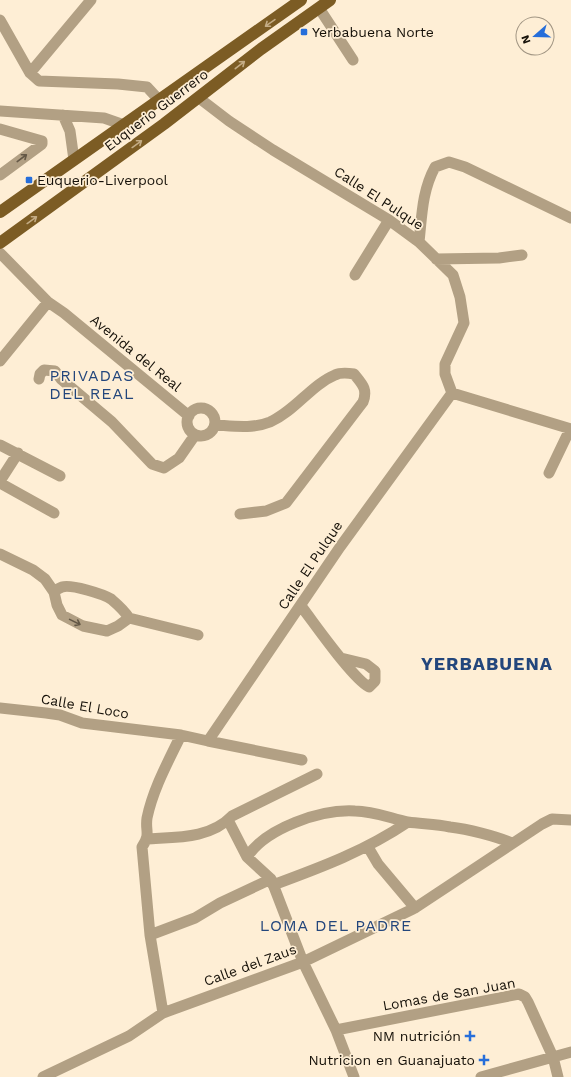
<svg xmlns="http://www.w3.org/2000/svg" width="571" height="1077" font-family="'Work Sans',sans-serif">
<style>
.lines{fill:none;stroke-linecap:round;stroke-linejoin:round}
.minor{stroke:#b2a084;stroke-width:11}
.major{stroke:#7c5c24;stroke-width:12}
.oneway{stroke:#c4ac85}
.oneway2{stroke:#645846}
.poi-dot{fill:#266eda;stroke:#feeed5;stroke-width:1.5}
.labels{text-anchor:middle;stroke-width:3.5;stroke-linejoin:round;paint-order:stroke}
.poi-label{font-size:14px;fill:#151008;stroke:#feeed5;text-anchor:start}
.street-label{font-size:14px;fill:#151008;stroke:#feeed5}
.quarter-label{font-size:16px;letter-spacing:1px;fill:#23467c;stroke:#feeed5}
.district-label{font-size:18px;font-weight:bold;letter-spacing:1px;fill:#23467c;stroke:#feeed5}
</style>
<rect width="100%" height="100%" fill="#feeed5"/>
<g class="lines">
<path class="minor" d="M319,8l34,52
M0,20l30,53 9,8 79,3 29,3 12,13
M30,73l61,-73
M0,111l104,7 20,7
M63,115l7,16 4,29
M0,129l42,12v3l-42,31
M419,242c3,-27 3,-51 16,-75l14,-5 16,5 106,51
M0,253l48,49 16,11 125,103
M436,259l63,-1 23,-3
M355,275l34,-55
M0,361l48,-59
M39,379l1,-5 4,-4 11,1 6,8 51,43 40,42 12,4 15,-10 16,-23
M452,393l119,36
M187 422a14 14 0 1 1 28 0a14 14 0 1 1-28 0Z
M215,425c18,1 38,4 55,-3 25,-11 41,-37 65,-47 6,-3 13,-2 19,-1 8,10 14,15 9,28l-77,101 -20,8 -26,3
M0,445l60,31
M549,473l21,-44
M0,481l18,-28
M0,483l54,30
M0,554l33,16 12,9 9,13 3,13 5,10 21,11 24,5 11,-5 11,-8
M54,592c2,-2 5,-4 8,-5 9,-3 41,7 49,12 7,6 13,11 18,19
M301,606c14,18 51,72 68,81l6,-6v-10l-9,-7 -25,-6
M129,618l69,17
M0,708l46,5 14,2 22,8 99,12 27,6 132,-194 112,-154 -7,-19v-10l19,-41 -4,-26 -7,-22 -34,-33 -30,-22 -116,-70 -44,-29 -30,-23
M208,741l94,19
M228,820l19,37 24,22 32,83 33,68 18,47
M147,839c29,-2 63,0 85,-23l85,-42
M368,847l10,17 37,44
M247,857c19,-29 74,-48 108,-46 18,0 35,7 53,11 14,2 28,2 42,5 18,2 45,9 62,16
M273,885c49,-18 92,-34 135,-63
M150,935l45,-17 25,-15 51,-24
M163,1013l-13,-78 -8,-88c9,-13 3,-16 5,-29 6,-29 21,-56 34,-83
M336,1030l183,-36 6,3 3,5 25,55 5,20
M43,1077l86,-41 34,-23 140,-51 112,-54 127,-84 10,-5 19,1
M481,1077l90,-25"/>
<path class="major" d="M0,212l301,-212
M0,243l164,-119 97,-75 69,-49"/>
</g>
<defs><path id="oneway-shaft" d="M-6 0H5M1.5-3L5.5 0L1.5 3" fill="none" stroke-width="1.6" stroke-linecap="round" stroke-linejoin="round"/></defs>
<g class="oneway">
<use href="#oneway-shaft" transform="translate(270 23) rotate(145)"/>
<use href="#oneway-shaft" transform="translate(240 65) rotate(-38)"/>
<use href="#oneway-shaft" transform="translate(137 144) rotate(-36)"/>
<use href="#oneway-shaft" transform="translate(32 220) rotate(-36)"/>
</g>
<g class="oneway2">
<use href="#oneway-shaft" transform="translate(22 158) rotate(-37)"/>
<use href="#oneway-shaft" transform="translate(75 622) rotate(26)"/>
</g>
<g class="poi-dot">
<rect x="300" y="28" width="8" height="8" rx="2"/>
<rect x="25" y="176" width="8" height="8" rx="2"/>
<path d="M468 1030h4v4h4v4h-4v4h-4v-4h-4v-4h4z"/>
<path d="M482 1054h4v4h4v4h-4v4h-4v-4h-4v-4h4z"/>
</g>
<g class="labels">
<g class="poi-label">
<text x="312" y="37">Yerbabuena Norte</text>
<text x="37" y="185">Euquerio-Liverpool</text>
<text x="461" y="1041" text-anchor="end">NM nutrición</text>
<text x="475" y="1065" text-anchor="end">Nutricion en Guanajuato</text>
</g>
<g class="street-label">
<text transform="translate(156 110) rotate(-37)" y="5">Euquerio Guerrero</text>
<text transform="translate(379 198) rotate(33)" y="5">Calle El Pulque</text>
<text transform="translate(136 353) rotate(39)" y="5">Avenida del Real</text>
<text transform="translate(310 565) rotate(-56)" y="5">Calle El Pulque</text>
<text transform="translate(85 706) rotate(10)" y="5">Calle El Loco</text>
<text transform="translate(250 965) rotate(-20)" y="5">Calle del Zaus</text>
<text transform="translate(449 994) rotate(-10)" y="5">Lomas de San Juan</text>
</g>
<g class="quarter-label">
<text x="92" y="381">PRIVADAS<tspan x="92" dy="18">DEL REAL</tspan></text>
<text x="336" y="931">LOMA DEL PADRE</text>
</g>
<g class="district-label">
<text x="487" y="670">YERBABUENA</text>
</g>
</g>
<g transform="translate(535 36) rotate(250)"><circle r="19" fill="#feeed5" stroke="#a19583"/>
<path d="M0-3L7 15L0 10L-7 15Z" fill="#266eda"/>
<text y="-6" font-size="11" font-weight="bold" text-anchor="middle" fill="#151008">N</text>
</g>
</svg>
